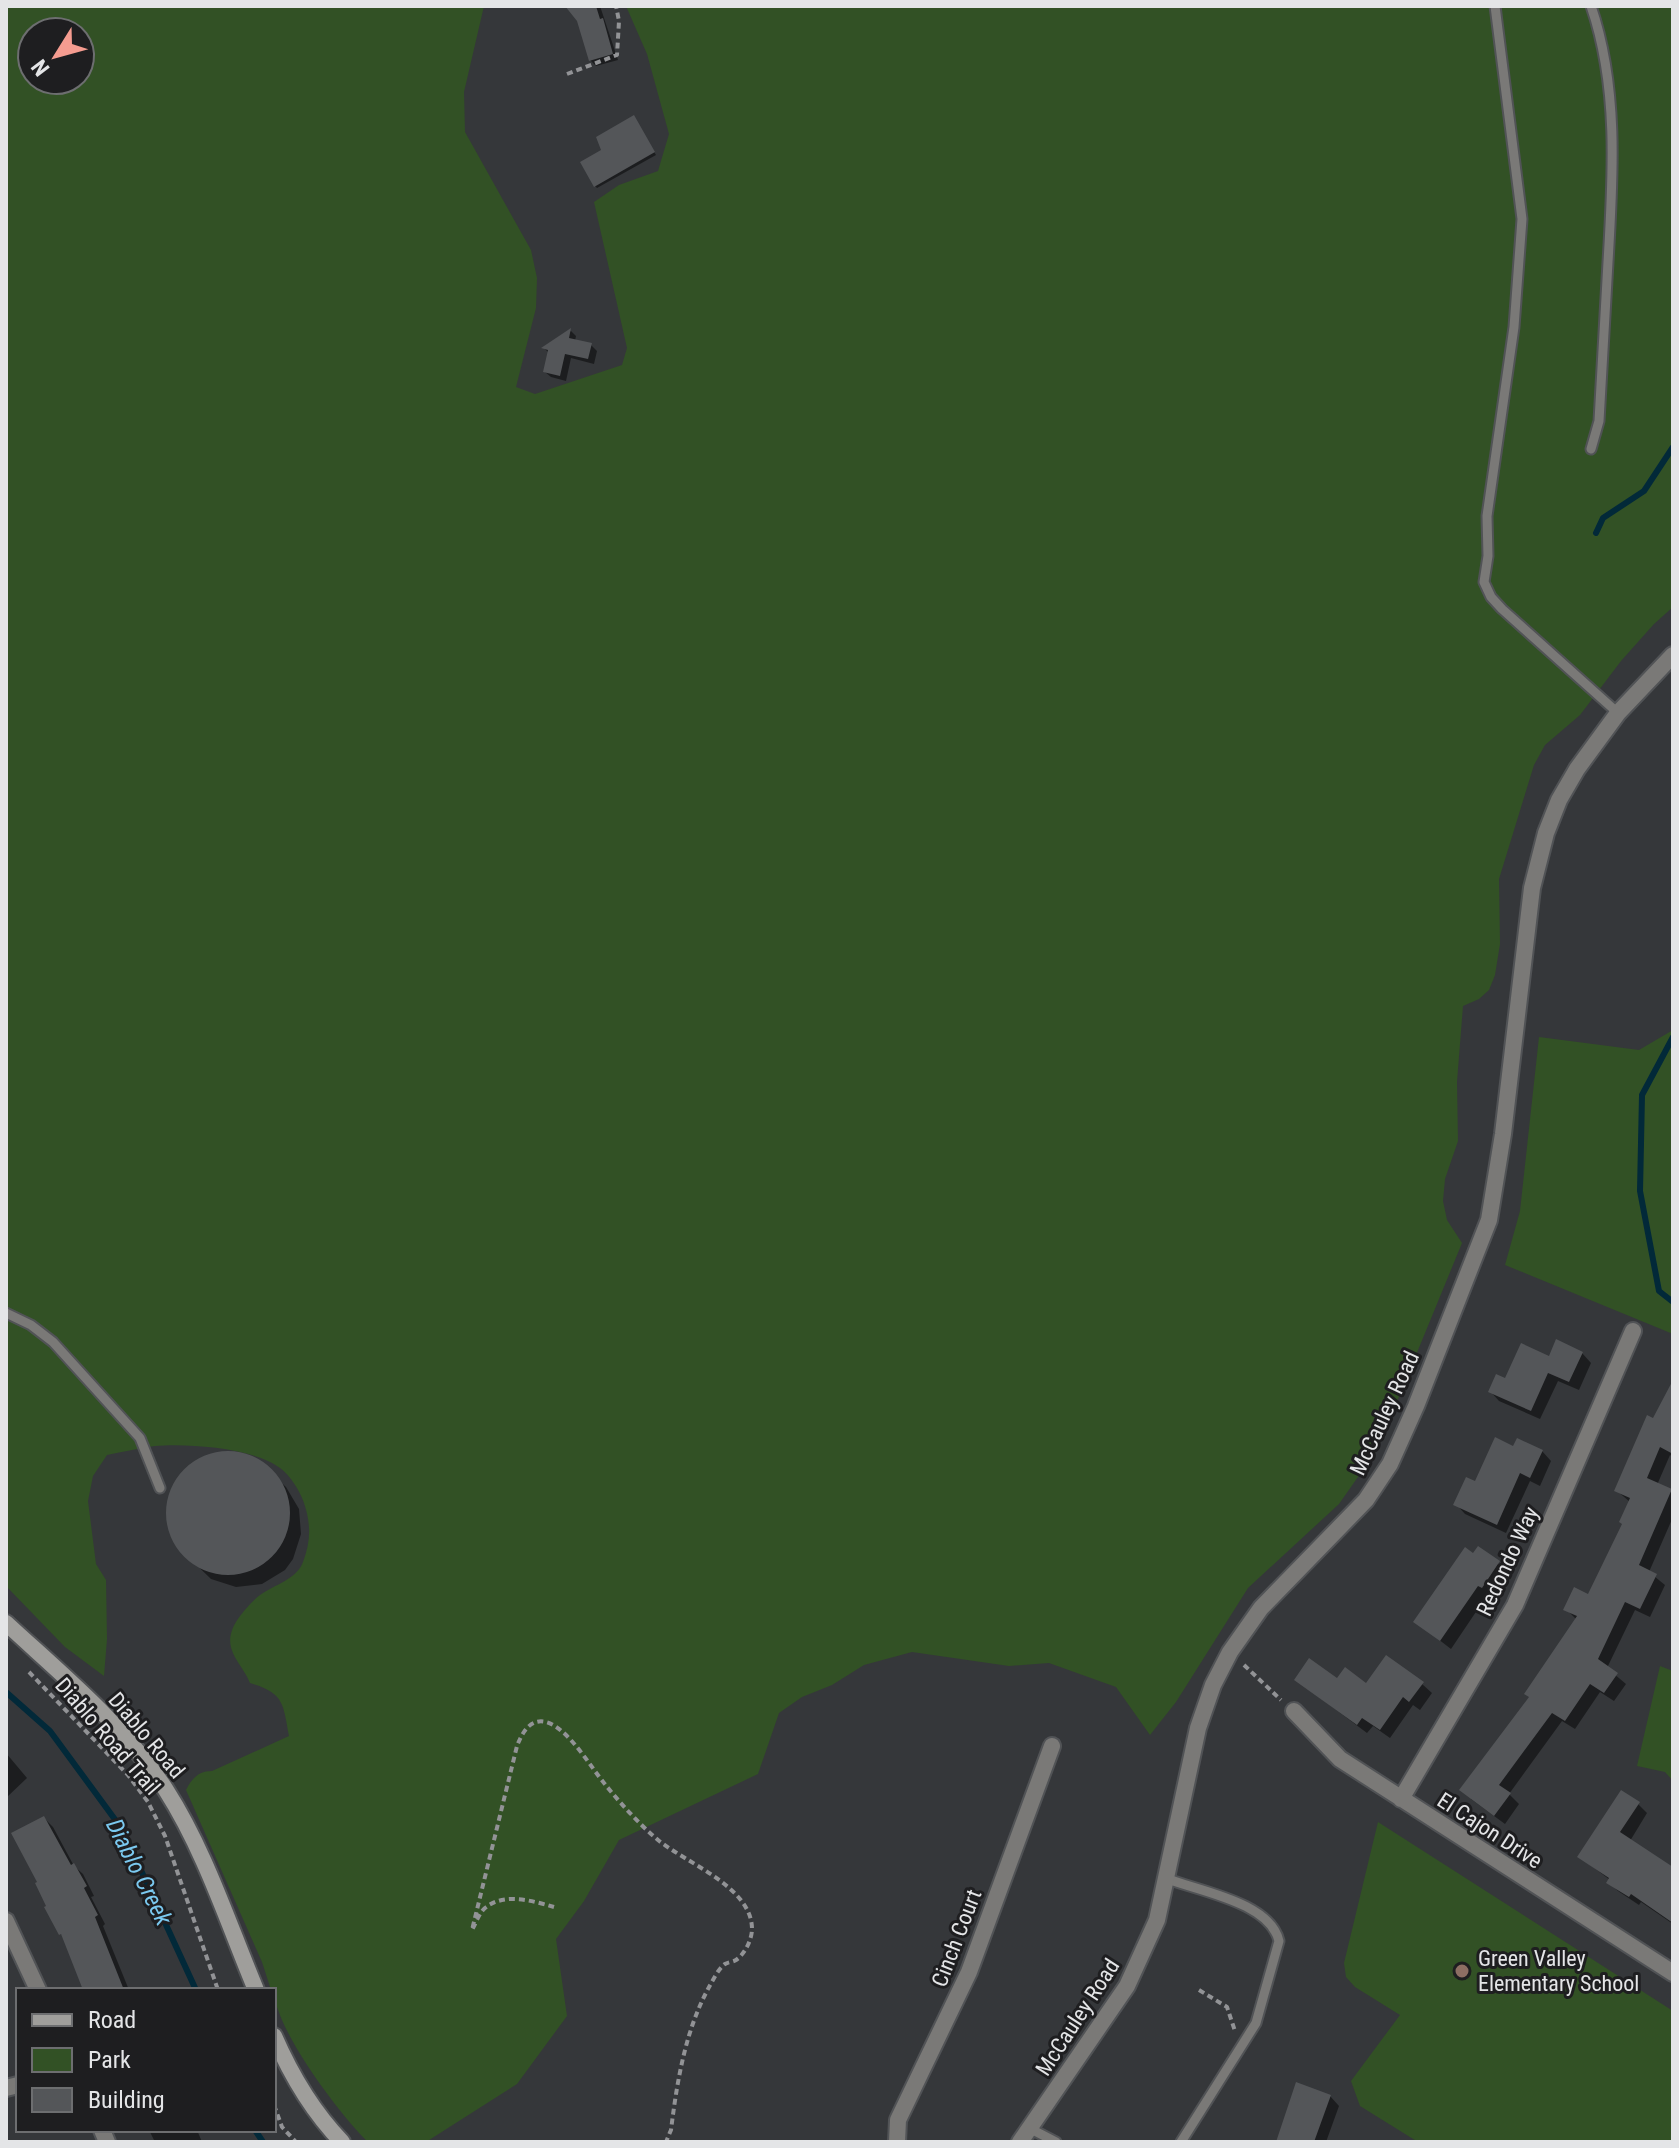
<svg xmlns="http://www.w3.org/2000/svg" width="1679" height="2148" font-family="'Roboto Condensed',sans-serif">
<style>
.green{fill:#325125;fill-rule:evenodd}
.shadow{fill:#0007}
.lines{fill:none;stroke-linecap:round;stroke-linejoin:round}
.stream{stroke:#022939;stroke-width:6}
.building{fill:#545659}
.lane-casing{stroke:#515356;stroke-width:13}
.street-casing{stroke:#515356;stroke-width:20}
.secondary-casing{stroke:#515356;stroke-width:20}
.path{stroke:#929396;stroke-width:4;stroke-dasharray:6 4;stroke-linecap:butt}
.lane{stroke:#7a7977;stroke-width:9}
.street{stroke:#7a7977;stroke-width:16}
.secondary{stroke:#9f9e9b;stroke-width:16}
.education-dot{fill:#8d6e63;stroke:#1e1e20;stroke-width:3}
.labels{text-anchor:middle;stroke-width:6;stroke-linejoin:round;paint-order:stroke}
.street-label{font-size:22px;fill:#e4e5e7;stroke:#1e1e20}
.poi-label{font-size:22px;fill:#e4e5e7;stroke:#1e1e20;text-anchor:start}
.water-label{font-size:24px;font-style:italic;fill:#7bc9f0;stroke:#1e1e20}
</style>
<rect width="100%" height="100%" fill="#35373a"/>
<path class="green" d="M6,6h478l-20,86 1,40 66,118 6,28 -1,30 -20,79 19,7 87,-29 5,-17 -33,-146 25,-17 39,-14 11,-37 -22,-80 -21,-48h1047v601l-19,17 -33,37 -41,54 -35,30 -11,20 -35,114 1,65 -5,31 -6,15 -10,9 -16,7 -6,76 1,59 -13,38 -2,22 4,19 15,23 -85,207 -38,54 -91,84 -72,114 -26,33 -34,-48 -67,-24 -40,3 -97,-14 -48,13 -32,20 -30,12 -23,16 -21,61 -139,66 -35,61 -28,38 11,77 -50,68 -91,58h-58c-28,-27 -94,-114 -94,-152h-3l-9,-28 -76,-172c6,-12 13,-19 26,-19l77,-35c-6,-33 -5,-43 -39,-53 -9,-22 -30,-34 -14,-61 5,-8 16,-21 24,-27 14,-10 37,-16 43,-33 8,-21 8,-38 1,-59 -4,-12 -14,-28 -24,-35 -26,-20 -92,-25 -125,-22 -16,2 -32,6 -48,9l-14,21 -5,25 8,63 10,16 1,59 -3,37 -39,-29 -59,-61zM32,32h48v48h-48z
M1673,1030v304l-168,-69 15,-54 19,-174 100,13z
M1660,1666l13,5v110l-8,-9 -28,-6z
M1378,1822l295,189v131h-255l-58,-36 -9,-25 49,-66 -45,-28 -9,-10 -2,-14z"/>
<path class="shadow" d="M567,6h33l18,54 -22,6 -6,-6 -11,-40z
M635,120l21,35 -59,33 -2,-2 8,-35z
M571,331l5,5 -1,5 16,4 6,6 -3,13 -23,-6 -5,23 -15,-4 -6,-5 4,-19 -5,-5z
M1582,1353l9,10 -12,27 -21,-9 -18,38 -41,-18 -9,-10 16,-10z
M1673,1384v73l-3,-2 -13,30 16,8v24l-24,55 16,13 -15,32 -15,-7 -28,58 19,16 -12,17 -14,-9 -25,37 -13,-8 -53,73 10,10 -14,20 -34,-25 106,-179 -11,-11 23,-13 35,-72 6,-22 -14,-12z
M1542,1451l9,10 -11,25 -10,-5 -24,52 -41,-19 -9,-10 20,-20z
M225,1453l27,5 20,16 14,13 13,22 2,25 -8,25 -8,11 -23,14 -26,3 -25,-8 -34,-33 -6,-12 -3,-28 3,-14 16,-23 25,-14z
M1478,1549l30,23 -16,24 -4,-2 -37,55 -35,-27z
M1296,1680l41,1 30,5 55,-2 10,9 -12,17 -7,-5 -23,33 -17,-12 -6,7z
M6,1753l21,25 -21,20z
M1638,1804l9,9 -17,28 43,27v56l-32,-22 -2,3 -21,-14 -10,-9 2,-2 -30,-23z
M44,1818l9,9 21,39 9,8 11,22 -3,1 14,27 -2,2 26,64h-44l-20,-52 -4,-4z
M1330,2096l9,10 -13,36h-48z
M149,2130h48l5,12h6h-53z"/>
<g class="lines">
<path class="stream" d="M1596,533l7,-15 41,-27 29,-44
M1673,1037l-31,58 -2,96 19,100 14,11
M6,1692l44,39 72,98 74,161
M255,2130l8,12"/>
</g>
<path class="building" d="M565,6h31l4,13 3,-1 10,36 -24,7 -12,-40z
M634,115l21,37 -61,35 -14,-25 21,-12 -5,-13z
M571,328l-2,10 23,5 -4,16 -23,-5 -5,22 -17,-4 5,-22 -7,-2z
M1556,1339l27,13 -14,30 -21,-9 -17,38 -43,-19 8,-18 9,4 16,-35 28,13z
M1673,1380v74l-13,-7 -13,31 25,11 -33,76 18,9 -17,35 -15,-7 -27,57 20,14 -14,20 -14,-9 -25,37 -13,-8 -53,72 12,8 -17,23 -35,-26 70,-93 -5,-3 53,-78 -14,-6 11,-23 14,7 34,-70 -3,-2 11,-24 -16,-7 33,-76 6,3z
M1495,1437l18,9 4,-8 26,12 -13,28 -10,-5 -23,52 -44,-20 13,-28 9,4z
M166 1513a62 62 0 1 1 124 0a62 62 0 1 1-124 0Z
M1478,1546l22,15 -18,27 -4,-2 -38,55 -27,-19 52,-75 8,6z
M1386,1655l38,27 -15,20 -6,-5 -23,33 -18,-12 -5,7 -63,-45 15,-22 28,20 8,-11 21,16z
M1621,1790l19,12 -20,30 53,35v56l-42,-29 -2,3 -23,-14 3,-5 -32,-21z
M44,1816l27,49 3,-2 13,23 -3,2 14,27 -3,2 29,73h-41l-22,-56 -2,1 -15,-28 2,-1 -11,-23 2,-1 -26,-49z
M1296,2082l35,13 -17,47h-38z"/>
<g class="lines">
<g class="lane-casing">
<path id="lane" d="M1495,6l27,213 -8,108 -27,189 1,40 -4,26 7,15 11,12 116,104
M1591,6c28,81 22,172 17,256 -3,53 -6,106 -9,159l-8,28
M6,1313l25,12 22,17 87,96 20,50
M1165,1878c33,13 105,24 114,63l-23,82 -75,119
M1029,2128l27,14"/>
</g>
<g class="street-casing">
<path id="street" d="M1294,1711l46,48 333,214
M1401,1799l114,-194 118,-274
M6,1921l32,69
M6,2088l12,-3
M102,2130l5,12
M897,2142l1,-22 71,-148 83,-226
M1020,2142l107,-156 30,-66 41,-192 15,-43 17,-33 31,-44 105,-108 24,-36 26,-58 73,-186 14,-86 29,-246 14,-55 13,-33 18,-31 41,-56 55,-58"/>
</g>
<g class="secondary-casing">
<path id="secondary" d="M6,1623c55,51 119,103 160,167 39,61 62,133 90,200
M274,2036c17,39 38,75 68,106"/>
</g>
<path class="path" d="M567,74l50,-19 2,-34 -3,-15
M1244,1665l37,35
M29,1672l99,103 20,27 17,34 53,154
M554,1907c-21,-6 -50,-15 -69,1 -6,5 -9,15 -13,22l45,-184c5,-13 13,-28 29,-24 22,6 44,44 58,61 16,20 35,41 54,57 28,23 94,47 94,89 0,10 -7,25 -16,31 -3,2 -8,2 -11,4 -7,5 -13,18 -17,25 -23,43 -31,93 -37,141l-5,12
M1199,1990l28,17 8,24
M274,2105l8,22 14,15"/>
<use href="#lane" class="lane"/>
<use href="#street" class="street"/>
<use href="#secondary" class="secondary"/>
</g>
<circle class="education-dot" cx="1462" cy="1971" r="8"/>
<g class="labels">
<g class="street-label">
<text transform="translate(1384 1413) rotate(-65)" y="8">McCauley Road</text>
<text transform="translate(1507 1561) rotate(-65)" y="8">Redondo Way</text>
<text transform="translate(147 1735) rotate(50)" y="8">Diablo Road</text>
<text transform="translate(108 1736) rotate(49)" y="8">Diablo Road Trail</text>
<text transform="translate(1490 1830) rotate(33)" y="8">El Cajon Drive</text>
<text transform="translate(956 1938) rotate(-69)" y="8">Cinch Court</text>
<text transform="translate(1077 2017) rotate(-57)" y="8">McCauley Road</text>
</g>
<g class="poi-label">
<text x="1478" y="1966">Green Valley<tspan x="1478" dy="25">Elementary School</tspan></text>
</g>
<g class="water-label">
<text transform="translate(139 1872) rotate(63)" y="8">Diablo Creek</text>
</g>
</g>
<rect width="1679" height="2148" fill="none" stroke="#e4e5e7" stroke-width="16"/>
<rect x="16" y="1988" width="260" height="144" fill="#1e1e20" stroke="#6d6e70" stroke-width="2"/>
<rect x="32" y="2014" width="40" height="12" fill="#9f9e9b" stroke="#6d6e70" stroke-width="2"/>
<text x="88" y="2028" font-size="24" fill="#e4e5e7">Road</text>
<rect x="32" y="2048" width="40" height="24" fill="#325125" stroke="#6d6e70" stroke-width="2"/>
<text x="88" y="2068" font-size="24" fill="#e4e5e7">Park</text>
<rect x="32" y="2088" width="40" height="24" fill="#545659" stroke="#6d6e70" stroke-width="2"/>
<text x="88" y="2108" font-size="24" fill="#e4e5e7">Building</text>
<g transform="translate(56 56) rotate(233)"><circle r="38" fill="#1e1e20" stroke="#6d6e70" stroke-width="2"/>
<path d="M0-6L14 30L0 20L-14 30Z" fill="#f59c90"/>
<text y="-12" font-size="22" font-weight="bold" text-anchor="middle" fill="#e4e5e7">N</text>
</g>
</svg>
